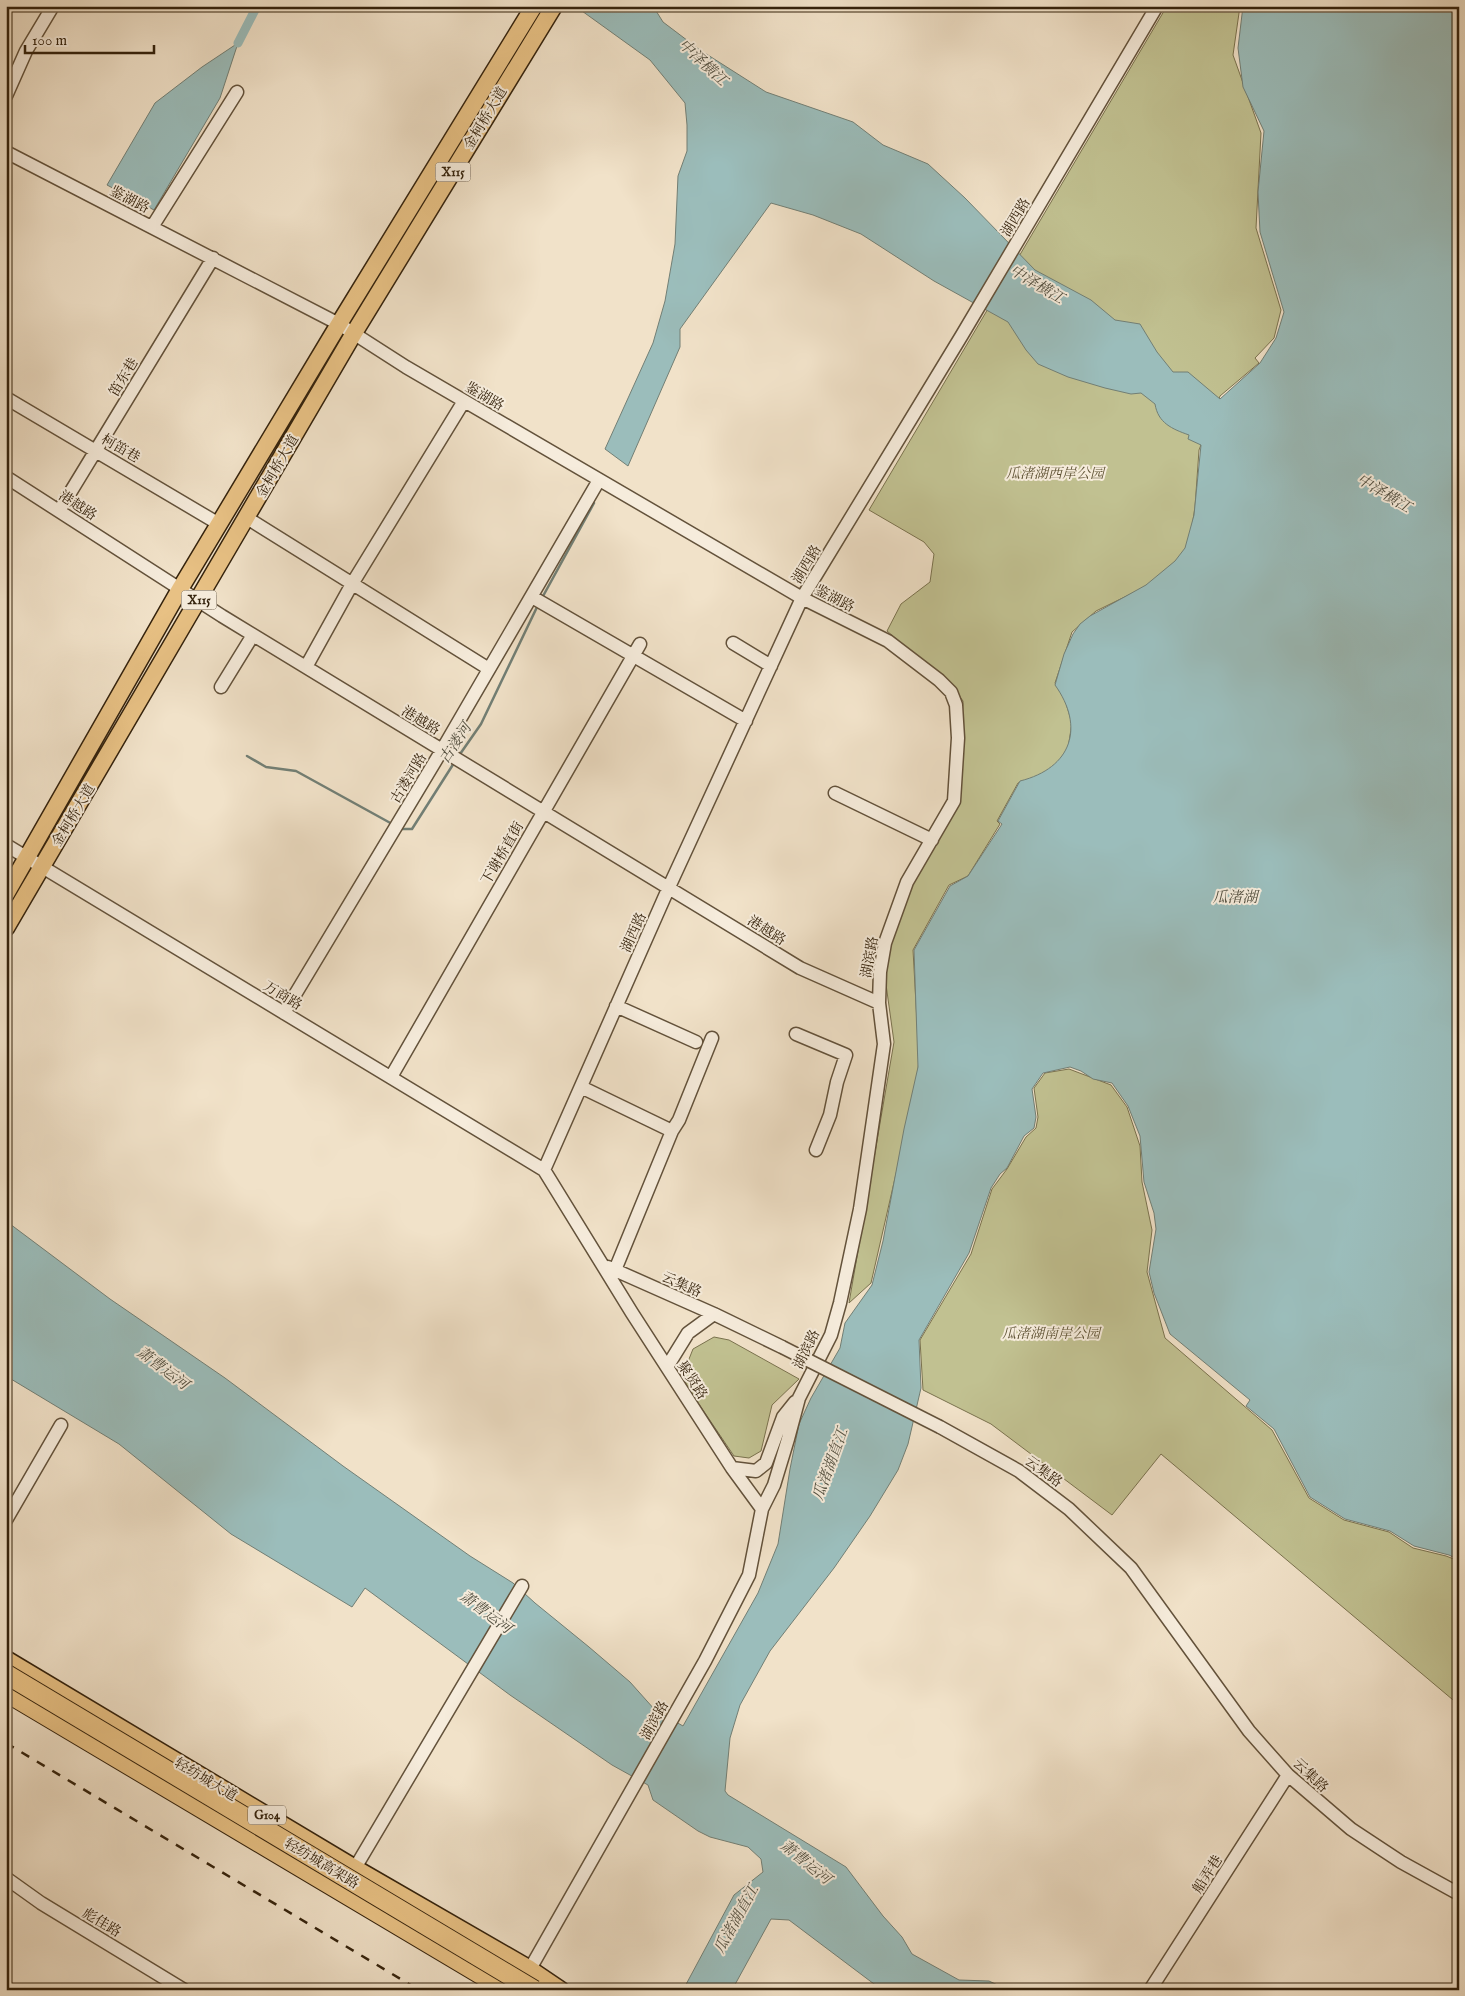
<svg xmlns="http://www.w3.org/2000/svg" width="1465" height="1996" font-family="'IM FELL English','Noto Serif SC',serif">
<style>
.green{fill:#c1c191;stroke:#7a724e}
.water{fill:#9bbdbb;stroke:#727f75}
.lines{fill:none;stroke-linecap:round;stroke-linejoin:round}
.stream{stroke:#727f75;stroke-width:2.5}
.canal{stroke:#9bbdbb;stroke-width:9}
.minor-casing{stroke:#63523b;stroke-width:15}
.major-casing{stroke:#34220c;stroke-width:19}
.highway-casing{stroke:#34220c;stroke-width:21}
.minor{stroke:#f6ecdc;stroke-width:12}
.major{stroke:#e8c184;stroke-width:16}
.highway{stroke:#e8c184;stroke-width:19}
.rail{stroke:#34220c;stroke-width:2.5;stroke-dasharray:9 9;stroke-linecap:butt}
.minor-bridge-casing{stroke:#63523b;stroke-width:15;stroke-linecap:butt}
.highway-bridge-casing{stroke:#34220c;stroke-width:21;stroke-linecap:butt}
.minor-bridge{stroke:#f6ecdc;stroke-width:12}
.highway-bridge{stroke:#e8c184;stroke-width:19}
.labels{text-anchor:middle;stroke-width:4;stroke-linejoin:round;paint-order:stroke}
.shield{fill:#f6ecdc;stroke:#6e5f4a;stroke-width:1}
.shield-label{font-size:12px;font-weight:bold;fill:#34220c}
.street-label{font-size:14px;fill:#34220c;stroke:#f6ecdc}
.park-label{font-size:14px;font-style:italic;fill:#5e5234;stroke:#f6ecdc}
.water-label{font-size:15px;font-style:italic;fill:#535041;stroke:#f6ecdc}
</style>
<rect width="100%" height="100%" fill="#f1e2c9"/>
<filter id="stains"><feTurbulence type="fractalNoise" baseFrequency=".004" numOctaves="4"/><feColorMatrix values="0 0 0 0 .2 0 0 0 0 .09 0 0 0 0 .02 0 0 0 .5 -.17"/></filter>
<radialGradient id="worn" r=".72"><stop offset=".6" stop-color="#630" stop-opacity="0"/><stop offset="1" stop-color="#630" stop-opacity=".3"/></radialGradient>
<path class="green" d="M1167,6h73l-7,49 28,78 -5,95 25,82 -7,28 -19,20 4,5 -39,33 -21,54 -4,57 -7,46 -41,33 -51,25 -24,21 -17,51 9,14 8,26 -5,31 -21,20 -28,9 -21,38 3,3 -32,52 -19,9 -36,65 6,108 -2,24 -46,201 -22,20 45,-261 -10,-72 7,-37 20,-49 47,-82 5,-101 -10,-14 -66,-56 14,-27 29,-22 4,-28 -10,-12 -55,-32z
M1069,1069l42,16 16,22 13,39 2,36 10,48 -5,42 18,66 107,92 37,68 35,22 45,12 24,16 33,8 13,5v37l-5,15v9l5,7v76l-298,-251 -49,61 -121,-91 -68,-34 -3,-50 51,-86 21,-65 15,-20 19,-32 10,-9 2,-11 -4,-29 11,-15z
M714,1337l15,3 70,39 -27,26 -11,46 -12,7 -15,-2 -48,-71 -1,-16 8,-20z"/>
<path class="water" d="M575,6h78l10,16 37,28 66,42 87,30 30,23 45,19 37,34 70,72 56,30 24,20 25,4 17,28 16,20h15l32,27 40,-36 16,-25 8,-26 -24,-80 -2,-40 6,-61 -21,-44 -5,-39 5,-42h216v1554l-10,-5 -35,-9 -24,-15 -45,-12 -35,-22 -36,-68 -28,-23 4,-6 -80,-66 -16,-41 -5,-21 7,-43 -2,-16 -10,-31 -4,-46 -12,-30 -16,-23 -19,-4 -12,-8 -11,-4 -27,6 -11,16 4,28 -2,11 -10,8 -17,32 -7,6 -9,14 -22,65 -50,87 2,48 -13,56 -10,26 -28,46 -36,52 -64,83 -30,54 -10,33 -5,53 3,4 118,72 37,49 19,21 10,17 47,26 30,1 19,9h-126l-93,-70 -18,-1 -39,71h-49l51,-95 29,-23 -2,-13 -13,-12 -38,-10 -12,-6 -45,-31 -5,-15 -36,-20 -102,-70 -145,-107 -13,19 -121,-73 -112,-90 -113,-68v-155l104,78 115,79 118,88 127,90 43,27 22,20 54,44 41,35 25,28 28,16 75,-133 20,-49 12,-75 9,-45 12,-26 29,-50 5,-25 27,-38 11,-44 21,-112 14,-62 -4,-117 36,-64 18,-10 34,-52 -4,-3 22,-40c52,-13 65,-54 35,-96l9,-31 9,-20 7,-10 10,-8 56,-31 29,-24 10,-13 9,-33 7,-70 -13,-6 1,-4c-17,-6 -31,-12 -34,-31l-14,-11 -10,1 -26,-6 -37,-11 -30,-13 -12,-14 -18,-28 -74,-41 -73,-47 -48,-19 -42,-12 -91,126v18l-52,119 -23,-17 48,-106 12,-42 10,-57 3,-68 9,-25v-26l-2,-22 -35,-43z
M238,43l-18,55 -66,112 -47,-25 48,-82 47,-36z"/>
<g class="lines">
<path class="stream" d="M542,598l52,-95
M247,756l19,11 30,4 98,54
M458,757l23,-33 57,-119
M401,829h11l42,-66"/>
<path class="canal" d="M238,43l19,-37"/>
<g class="minor-casing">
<path id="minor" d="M6,96l20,-45 27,-45
M6,152l333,172 67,43 396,231 86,43 51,39 12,12 5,13 2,33 -4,63 -47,81 -22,61 -5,29 -1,31 5,41 -11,76 -13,89 -20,94 -9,32 -32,63 -11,41 -14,46 -12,24 -13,66 -44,86 -179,315
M152,227l85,-135
M6,398l213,126
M6,477l216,139 578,352 79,35
M59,511l154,-253
M247,518l242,151
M532,597l214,124
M733,643l38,23
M306,667l46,-83 112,-183
M221,687l32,-52
M835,793l97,47
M6,845l538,325 88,143 100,155 30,41
M616,1006l80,36
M284,1013l158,-263 157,-270
M796,1034l50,21 -9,27 -7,33 -14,35
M391,1077l249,-433
M581,1087l91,44 -57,139
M672,1131l7,-11 33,-82
M544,1170l125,-283 133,-289 160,-263 195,-329
M608,1267l106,47 68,33
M667,1367l21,-34 26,-19
M940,1427l79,44 50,38 62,59 118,163 39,44 63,54 50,33 58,32
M732,1468l24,3 10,-8 17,-46 12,-15
M6,1520l55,-95
M355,1868l167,-282
M6,1878l35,25 143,87
M1150,1990l138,-215"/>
</g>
<g class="major-casing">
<path id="major" d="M6,894l174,-305 159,-265 195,-318
M6,928l348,-595 200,-327
M6,1659l349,209 175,101 31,21"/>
</g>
<g class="highway-casing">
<path id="highway" d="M6,1692l501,298"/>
</g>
<use href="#minor" class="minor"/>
<use href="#major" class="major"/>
<use href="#highway" class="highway"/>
<path class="rail" d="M6,1743l413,247"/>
<g class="minor-bridge-casing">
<path id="minor-bridge" d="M782,1347l158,80"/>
</g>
<g class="highway-bridge-casing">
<path id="highway-bridge" d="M6,1674l528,316"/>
</g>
<use href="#minor-bridge" class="minor-bridge"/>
<use href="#highway-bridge" class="highway-bridge"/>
</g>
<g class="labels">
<g class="shield">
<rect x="435.5" y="162.5" width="35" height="19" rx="4"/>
<rect x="181.5" y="590.5" width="35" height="19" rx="4"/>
<rect x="248" y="1805.5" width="38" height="19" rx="4"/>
</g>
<g class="shield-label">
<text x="453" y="176">X115</text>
<text x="199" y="604">X115</text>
<text x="267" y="1819">G104</text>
</g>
<g class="street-label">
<text transform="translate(485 118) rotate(-59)" y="5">金柯桥大道</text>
<text transform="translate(130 199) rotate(27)" y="5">鉴湖路</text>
<text transform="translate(1015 217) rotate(-59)" y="5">湖西路</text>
<text transform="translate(123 377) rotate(-59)" y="5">笛东巷</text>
<text transform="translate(485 396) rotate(30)" y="5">鉴湖路</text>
<text transform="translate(121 448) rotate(30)" y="5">柯笛巷</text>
<text transform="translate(277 466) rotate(-60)" y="5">金柯桥大道</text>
<text transform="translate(78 505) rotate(33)" y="5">港越路</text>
<text transform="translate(806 564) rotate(-59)" y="5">湖西路</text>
<text transform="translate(835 598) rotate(27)" y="5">鉴湖路</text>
<text transform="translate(421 720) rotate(31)" y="5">港越路</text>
<text transform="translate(408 778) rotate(-59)" y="5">古溇河路</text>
<text transform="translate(73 815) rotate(-59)" y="5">金柯桥大道</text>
<text transform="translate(502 853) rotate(-60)" y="5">下谢桥直街</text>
<text transform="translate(767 930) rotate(32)" y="5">港越路</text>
<text transform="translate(633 932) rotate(-66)" y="5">湖西路</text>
<text transform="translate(869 957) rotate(-80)" y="5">湖滨路</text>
<text transform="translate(283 995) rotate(31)" y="5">万商路</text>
<text transform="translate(682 1284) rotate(24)" y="5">云集路</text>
<text transform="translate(806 1349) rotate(-64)" y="5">湖滨路</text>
<text transform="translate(693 1380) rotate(57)" y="5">聚贤路</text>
<text transform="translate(1044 1471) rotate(36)" y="5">云集路</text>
<text transform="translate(654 1720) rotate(-61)" y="5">湖滨路</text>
<text transform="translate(1311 1775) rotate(43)" y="5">云集路</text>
<text transform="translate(206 1779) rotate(31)" y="5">轻纺城大道</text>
<text transform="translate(322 1863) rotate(31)" y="5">轻纺城高架路</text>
<text transform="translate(1207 1874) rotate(-57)" y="5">船弄巷</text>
<text transform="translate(102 1922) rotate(31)" y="5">彪佳路</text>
</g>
<g class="park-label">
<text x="1055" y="478">瓜渚湖西岸公园</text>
<text x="1051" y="1338">瓜渚湖南岸公园</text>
</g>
<g class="water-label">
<text transform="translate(703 62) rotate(43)" y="5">中泽横江</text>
<text transform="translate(1037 284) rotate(31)" y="5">中泽横江</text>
<text transform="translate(1384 493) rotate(31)" y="5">中泽横江</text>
<text transform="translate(455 743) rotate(-56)" y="5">古溇河</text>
<text x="1235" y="902">瓜渚湖</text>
<text transform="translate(163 1368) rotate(37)" y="5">萧曹运河</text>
<text transform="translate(830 1464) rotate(-70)" y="5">瓜渚湖直江</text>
<text transform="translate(486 1612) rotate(37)" y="5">萧曹运河</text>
<text transform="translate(806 1862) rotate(39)" y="5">萧曹运河</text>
<text transform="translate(736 1919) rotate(-61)" y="5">瓜渚湖直江</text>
</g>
</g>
<rect width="1465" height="1996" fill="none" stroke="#f1e2c9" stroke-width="25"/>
<rect x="8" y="8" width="1450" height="1981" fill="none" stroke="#34220c" stroke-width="2.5"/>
<rect x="12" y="12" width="1440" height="1971" fill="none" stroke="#34220c"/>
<path d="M25 45v8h129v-8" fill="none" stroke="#34220c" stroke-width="2.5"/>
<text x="32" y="45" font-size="15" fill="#34220c" stroke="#f6ecdc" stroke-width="4" paint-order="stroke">100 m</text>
<rect width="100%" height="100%" filter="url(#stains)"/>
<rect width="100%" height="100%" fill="url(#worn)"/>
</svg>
